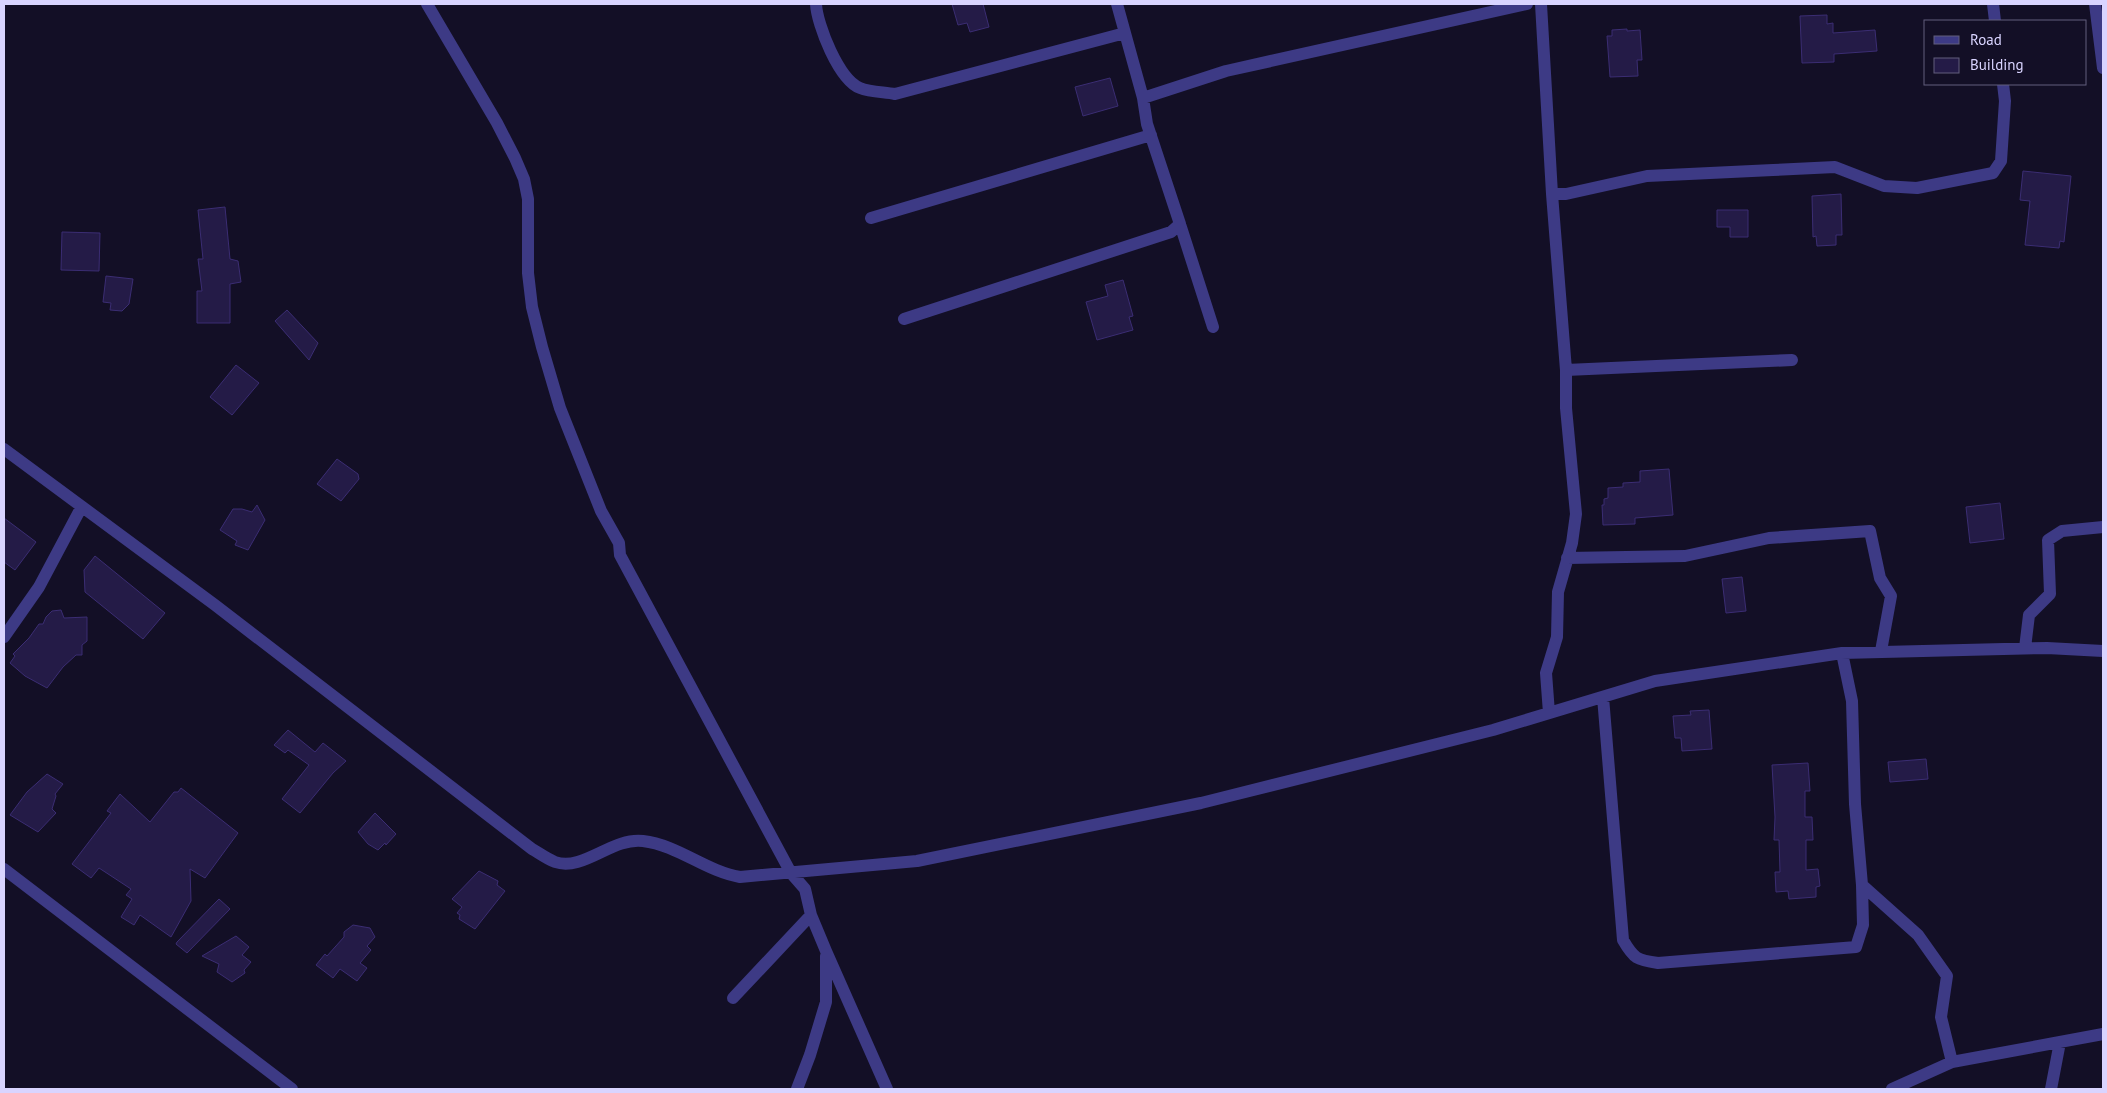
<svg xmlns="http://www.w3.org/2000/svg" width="2107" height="1093" font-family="'PT Sans',sans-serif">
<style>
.building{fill:#241b47;stroke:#3b2d73}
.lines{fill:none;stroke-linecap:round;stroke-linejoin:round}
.minor{stroke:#3d3a85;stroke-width:12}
</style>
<rect width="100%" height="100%" fill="#130f26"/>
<path class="building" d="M952,4h31l6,23 -19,5 -3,-9 -9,2z
M1827,15v9l6,-1v10l42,-3 2,21 -43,3v8l-32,1 -2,-47z
M1627,29v2l13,-1 2,30h-5l1,16 -28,1 -3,-41h5v-6z
M1110,78l8,28 -35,10 -8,-29z
M2023,171l48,5 -7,66 -4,-1 -1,7 -34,-3 5,-44 -10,-1z
M1841,194l1,41h-6v10l-19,1 -1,-10 -3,1 -1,-41z
M225,207l5,52 8,2 3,21 -11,2v39h-33v-32h5l-4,-32h5l-5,-49z
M1717,210h31v27h-18v-10h-13z
M62,232l38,1 -1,38 -38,-1z
M106,276l27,3 -4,25 -7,7 -12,-1 1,-7 -8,-1z
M1123,280l10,36 -4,1 4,13 -36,10 -11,-38 22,-6 -3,-11z
M287,310l31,33 -9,17 -34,-39z
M236,365l23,18 -27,32 -22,-18z
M337,459l21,15 1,5 -18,22 -24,-17z
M1669,469l4,46 -38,3v6l-32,1 -1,-20h2v-6l4,-1v-10l15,-1v-4l17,-1v-11z
M2000,503l4,36 -34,4 -4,-36z
M257,505l8,15 -17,30 -13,-5 2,-4 -17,-11 13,-21h9l10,3z
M4,518l32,24 -21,28 -11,-8z
M95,556l70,57 -22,26 -58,-47 -1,-22z
M1742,577l4,34 -20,2 -4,-34z
M61,610l3,8 23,-1v24l-5,4v10h-6l-13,12 -16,21 -22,-12 -15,-13 5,-7 -2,-2 16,-16 10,-14h4l3,-7 6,-6z
M1709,710l3,39 -30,2 -1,-13h-6l-2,-22 18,-1 -1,-4z
M288,730l27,22 8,-9 23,18 -13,12 -33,40 -18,-14 27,-34 -21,-15 -3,3 -11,-8z
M1926,759l2,20 -38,3 -2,-20z
M1808,763l2,28h-5v26h7l1,23h-7v30l12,-1 2,17 -4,1v10l-27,2 -1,-8 -12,1 -1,-20h5l-1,-32h-5l1,-23 -3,-52z
M47,774l16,10 -8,10 1,2 -4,13 4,4 -18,19 -28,-17 17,-23z
M181,788l57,45 -33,45 -15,-9 1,32 -20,36 -31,-22 -6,10 -13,-8 11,-18 -6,-4 5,-6 -32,-21 -8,10 -19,-14 39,-51 -4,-2 13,-17 30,28 24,-30h4z
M375,813l21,21 -10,11 -1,-2 -7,7 -10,-6 -10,-12z
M479,871l19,10 -1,4 8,6 -30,38 -16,-10 1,-4 -3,-2 5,-6 -10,-8z
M219,899l11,10 -43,44 -11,-9 1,-2z
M353,925l17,3 5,9 -8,9 4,4 -11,13 7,5 -10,13 -17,-12 -7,9 -17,-13 9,-11 2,2 17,-19v-5z
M236,936l13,11 -7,8 9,7 -7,8 1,3 -13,9 -15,-10 2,-8 -17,-8z"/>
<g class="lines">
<path class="minor" d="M427,4l70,119 18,35 9,21 4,20v74l4,34 10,40 18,61 41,103 18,32 1,12 171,318 14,16 6,26 15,36 61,138
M816,4c1,21 23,76 44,84 10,4 24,4 35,6l230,-61
M1541,4l11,190 14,176v38l10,106 -4,29 -14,49 -1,45 -11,36 3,40
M1993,4l2,17
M2095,4l8,64
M1143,98l83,-27 301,-67
M1552,194h14l81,-18 126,-6 62,-3 49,19 33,2 76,-15 8,-12 4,-60 -2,-17
M871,218l280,-83
M1180,224l33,103
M904,319l267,-87 9,-8 -33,-100 -4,-26 -26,-94
M1566,370l226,-10
M4,449l211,156 317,244c7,4 15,10 23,13 28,10 57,-25 88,-21 35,4 62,30 97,36l177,-16 284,-58 292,-73 162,-49 187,-28 205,-5 56,3
M1567,558l118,-2 84,-18 101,-7 10,47 11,18 -10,55
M4,637l35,-50 42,-79
M2025,648l4,-33 21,-21 -2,-54 14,-9 41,-4
M1842,653l10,48 3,103 7,81 56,50 29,41 -6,41 11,45
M1603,697l20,243c11,19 14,20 35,23l198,-16 7,-22 -1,-40
M4,869l288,220
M733,998l78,-83
M797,1089l13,-34 16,-53v-46
M1892,1089l60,-27 151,-28
M2051,1089l9,-47"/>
</g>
<rect width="2107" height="1093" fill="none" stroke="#d9d4ff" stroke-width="10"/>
<rect x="1924" y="20" width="162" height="65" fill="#130f26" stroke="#625e7d"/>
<rect x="1934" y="36" width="25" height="8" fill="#3d3a85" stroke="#625e7d"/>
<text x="1970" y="45" font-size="15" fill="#d9d4ff">Road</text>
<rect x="1934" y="58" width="25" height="15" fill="#241b47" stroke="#625e7d"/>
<text x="1970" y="70" font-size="15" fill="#d9d4ff">Building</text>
</svg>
